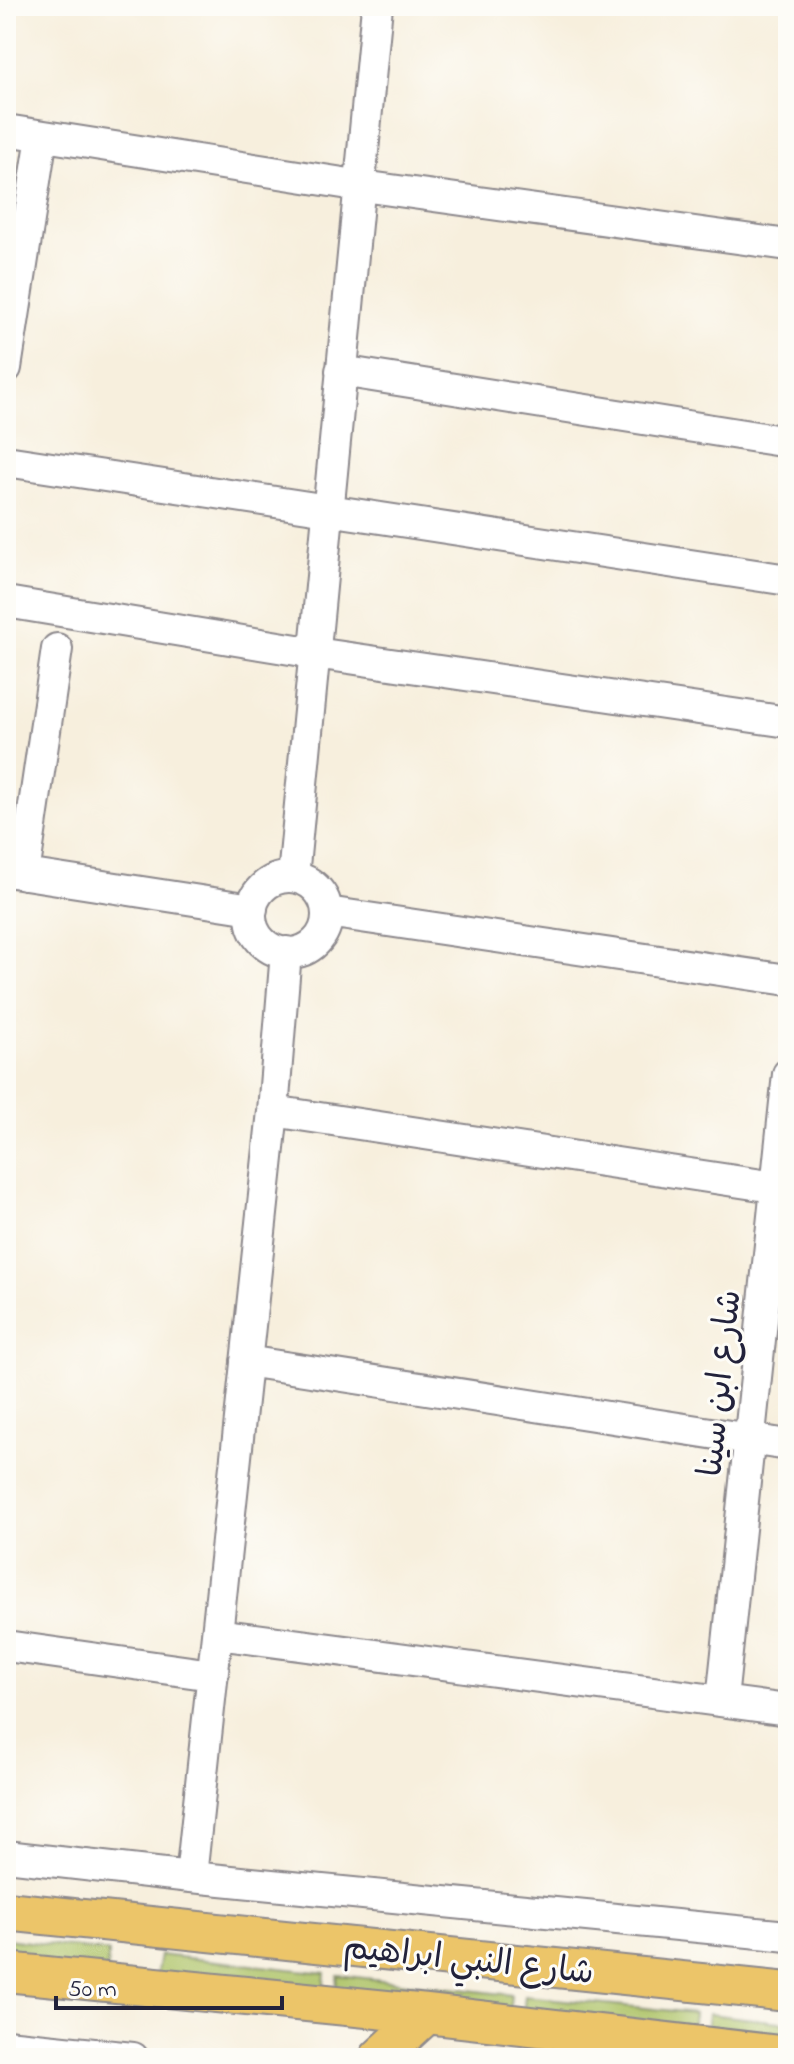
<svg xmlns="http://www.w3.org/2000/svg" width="794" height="2064" font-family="'Indie Flower','Playpen Sans Arabic',sans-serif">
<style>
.green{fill:#afc469;stroke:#687352;stroke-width:2}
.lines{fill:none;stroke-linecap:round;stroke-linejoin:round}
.minor-casing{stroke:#8c888c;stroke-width:34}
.major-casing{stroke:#8c888c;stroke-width:42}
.minor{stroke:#fff;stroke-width:30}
.major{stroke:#ecc569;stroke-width:38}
.labels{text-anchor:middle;stroke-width:6;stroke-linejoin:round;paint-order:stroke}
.street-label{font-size:34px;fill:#22223b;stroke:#fdfcf7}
</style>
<rect width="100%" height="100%" fill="#fdfcf7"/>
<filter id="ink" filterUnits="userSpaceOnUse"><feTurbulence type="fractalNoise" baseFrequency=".0125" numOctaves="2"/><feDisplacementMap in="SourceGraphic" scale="16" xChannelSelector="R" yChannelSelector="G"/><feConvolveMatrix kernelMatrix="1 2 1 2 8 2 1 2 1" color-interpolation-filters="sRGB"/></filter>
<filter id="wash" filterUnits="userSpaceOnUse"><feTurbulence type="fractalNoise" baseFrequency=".006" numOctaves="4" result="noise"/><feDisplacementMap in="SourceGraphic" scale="32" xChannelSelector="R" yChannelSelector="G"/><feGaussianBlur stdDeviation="1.8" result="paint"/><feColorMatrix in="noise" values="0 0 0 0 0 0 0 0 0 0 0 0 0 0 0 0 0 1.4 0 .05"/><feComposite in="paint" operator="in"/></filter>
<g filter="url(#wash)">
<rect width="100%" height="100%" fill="#f7efdd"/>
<path class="green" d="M6,1939l102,13 -1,22 -101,-12z
M160,1955l165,18 -2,22 -167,-18z
M338,1975l173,20 -2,19 -175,-18z
M525,1996l169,17 -2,19 -169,-16z
M708,2014l80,9v19l-82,-8z"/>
</g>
<g filter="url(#ink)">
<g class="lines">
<g class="minor-casing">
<path id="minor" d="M6,130l356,56 426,59
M6,368l36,-232
M341,371l447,71
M6,461l782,119
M6,602l309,51 473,69
M6,871l246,38
M24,874l33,-225
M293,877l84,-871
M251 915a38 38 0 1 1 76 0a38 38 0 1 1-76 0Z
M327,912l461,68
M273,1111l515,78
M246,1361l542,84
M217,1634l571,76
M6,1646l206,29
M722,1700l66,-626
M6,1856l185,21 597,59
M191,1877l82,-766 13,-159
M6,2045l127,13"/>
</g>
<g class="major-casing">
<path id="major" d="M6,1911l782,81
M6,1972l421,42 361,42
M379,2058l48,-44"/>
</g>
<use href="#minor" class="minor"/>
<use href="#major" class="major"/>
</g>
</g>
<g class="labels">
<g class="street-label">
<text transform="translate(718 1383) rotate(-84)" y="12">شارع ابن سينا</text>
<text transform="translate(469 1958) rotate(6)" y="12">شارع النبي ابراهيم</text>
</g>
</g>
<rect width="794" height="2064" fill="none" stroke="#fdfcf7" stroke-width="32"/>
<path d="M56 1996v12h226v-12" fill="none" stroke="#22223b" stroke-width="4"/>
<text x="68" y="1996" font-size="24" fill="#22223b" stroke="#fdfcf7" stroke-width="6" paint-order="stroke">50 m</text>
</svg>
